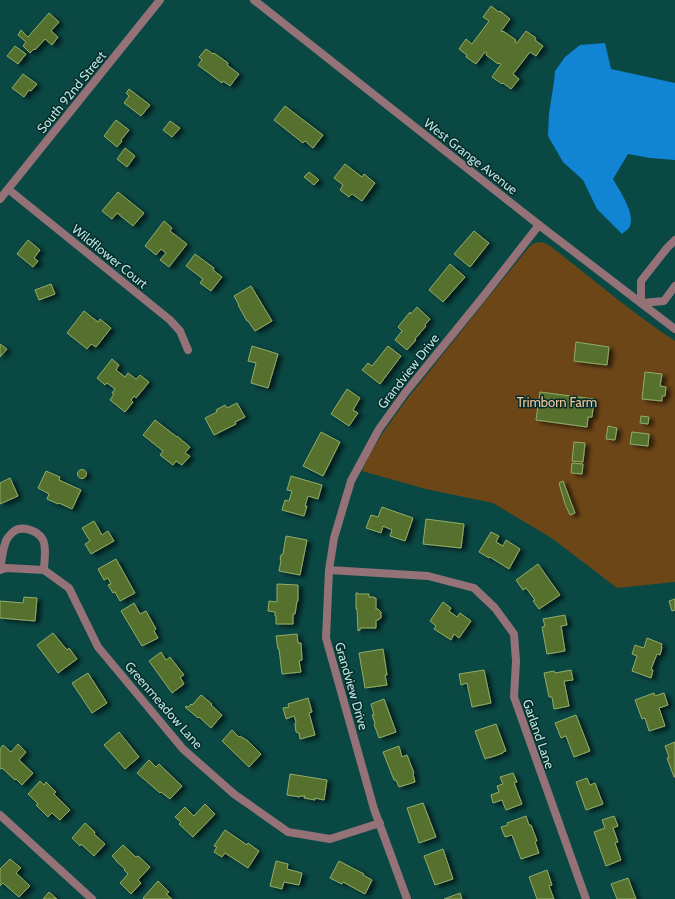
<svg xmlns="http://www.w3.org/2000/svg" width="675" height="899" font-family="Cabin,sans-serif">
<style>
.green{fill:#6d4618}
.water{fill:#1184d4}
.building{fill:#57712e;stroke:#90ac68;filter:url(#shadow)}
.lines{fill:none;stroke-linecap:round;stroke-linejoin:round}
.minor{stroke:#947277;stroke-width:8}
.tertiary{stroke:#947277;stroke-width:8}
.labels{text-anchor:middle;stroke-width:3;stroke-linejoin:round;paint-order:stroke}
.street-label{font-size:13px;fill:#b6e5df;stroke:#082b29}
.park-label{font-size:13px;fill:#f4cba0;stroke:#082b29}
</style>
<defs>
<filter id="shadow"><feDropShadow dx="4.5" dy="2.5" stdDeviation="2" flood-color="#0009"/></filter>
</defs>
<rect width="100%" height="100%" fill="#0a4844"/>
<path class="green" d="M542,242l7,3c41,32 82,67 126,96v241l-58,6 -64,-49 -60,-36 -67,-14 -64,-18c18,-40 47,-74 74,-108 31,-39 62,-78 94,-117l5,-3z"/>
<path class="water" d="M605,43l6,26 64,14v77l-25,-2 -22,-4 -15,25c6,11 24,36 16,49 -2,2 -5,4 -7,6l-25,-25 -14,-29 -20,-18 -15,-26 1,-23 5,-31 1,-11 10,-14 15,-12z"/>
<path class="building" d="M491,6l8,6 1,-1 10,8 -9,12 1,1 1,-1 13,9 -1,2 2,1 9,-12 10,7 -1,2 8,6 -7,10 -6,-4 -17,22 6,5 -8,10 -8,-6 -1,1 -10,-7 9,-13 -2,-1 -1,1 -12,-9 1,-2 -2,-1 -9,12 -10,-7 1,-2 -8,-6 7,-10 6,5 17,-23 -6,-4z
M49,13l10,9 -8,9 7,6 -6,8 -7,-6 -10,11 -1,-1 -4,4 -7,-7 3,-4 -8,-7 3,-5 7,7z
M15,46l11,8 -8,10 -11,-8z
M206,49l7,5 1,-1 14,10 -1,2 12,9 -9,12 -7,-5 -1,2 -24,-18 4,-5 -3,-3z
M23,74l14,10 -6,7 -2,-1 -5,7 -12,-9z
M129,89l21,16 -9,11 -17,-13 5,-7 -3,-3z
M285,106l38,29 -10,13 -8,-7 -2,2 -29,-23z
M116,120l13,10 -8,10 1,1 -5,6 -13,-11z
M170,121l10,7 -8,9 -9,-7z
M125,148l10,8 -8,11 -10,-8z
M345,164l17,13 2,-3 11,9 -13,18 -10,-7 -3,3 -9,-7 3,-5 -9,-7z
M309,172l10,8 -5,5 -10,-8z
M118,192l26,21 -11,13 -16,-13 -5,6 -10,-8z
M164,221l8,7 -2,3 17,13 -18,23 -9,-7 6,-7 -5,-4 -5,6 -11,-9z
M474,231l15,12 -19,24 -16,-13z
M28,240l12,10 -6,8 4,3 -5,6 -16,-13z
M195,254l19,14 -1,2 9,7 -11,14 -11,-8 3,-4 -17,-13z
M450,264l15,13 -22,25 -14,-12z
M51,284l4,10 -16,6 -4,-10z
M251,286l21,35 -17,10 -7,-10h-1l-9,-16h1l-5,-9z
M417,307l13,12 -5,6 1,1 -11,13 1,1 -9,10 -12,-10 7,-9 -4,-4 12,-15 1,2z
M84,311l14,11 2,-3 11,9 -15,19 -5,-3 -4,5 -20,-16z
M576,342l33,5 -2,18 -33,-4z
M0,344l7,5 -7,8z
M252,346l26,8 -10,34 -17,-5 5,-20 -8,-2z
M388,346l13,10 -21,28 -18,-14 6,-7 4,3z
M112,359l7,6 -3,5 9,7 3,-4 8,6 4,-4 9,7 -13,16 -2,-2 -3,4 2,2 -8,10 -15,-12 4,-6 -2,-1 3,-4 -8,-6 -2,2 -8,-7z
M645,372l17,2 -2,12 6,1 -1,9h-3v5l-20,-2z
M347,389l13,9 -7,12 5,3 -9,13 -18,-12z
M540,392l54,7 -2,18h-4l-1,10 -51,-7z
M237,403l8,14 -10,5 1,2 -22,11 -9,-17 12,-6 -1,-2 9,-5 2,3z
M641,416l8,1 -1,7 -8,-1z
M155,420l22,17v-1l13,11 -5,6 5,3 -8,9 -6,-4 -3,4 -13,-10 3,-4 -20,-16z
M608,426l9,2 -2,12 -9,-1z
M321,432l19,10 -17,34 -20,-10z
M632,432l17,2 -1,12 -18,-2z
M574,442l11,1 -2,19 -11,-1z
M572,463l11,1 -1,10 -11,-1z
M77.5 474a4.5 4.5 0 1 1 9 0a4.5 4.5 0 1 1-9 0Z
M46,471l14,6 -1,3 22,10 -9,19 -13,-6 -1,1 -11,-5 2,-5 -11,-6z
M291,476l31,9 -4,14 -10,-3 -3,10h2l-3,10 -22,-6 3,-10 4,1 3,-10 -5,-1z
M10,478l8,18 -18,8v-21z
M563,481l12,32 -5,2 -5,-11 -6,-21z
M382,507l31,11 -8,23 -15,-5 2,-6 -9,-4 -2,7 -15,-5 5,-13 7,2z
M426,519l38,5 -3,24 -38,-4z
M94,521l8,14 6,-4 6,10 -23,13 -6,-10 5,-3 -8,-13z
M491,532l8,4 -3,6 7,4 3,-6 14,9 -11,20 -19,-12 -1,1 -10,-6z
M286,536l21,4 -7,35 -21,-4 2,-11 -1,-1 1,-4 2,-1z
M116,559l19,34 -15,8 -5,-9 -2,1 -5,-8 3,-1 -3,-6 -4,2 -6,-11z
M538,564l22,31 -21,14 -6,-8 2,-1 -9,-12 -3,2 -7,-10z
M277,584l21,1v16h-1l-2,13h-2v10h-17v-8h-1v-4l-7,-1 1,-10 8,1z
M356,593h2v1h11v3h5v1h2v11h2l3,3v6l-3,2h-2v8h-16v2l-2,1 -1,-22h-1z
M24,597l13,1 -2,23 -35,-3v-17l23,2z
M675,599v11l-3,1 -3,-10z
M443,602l8,6 -2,3 8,6 3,-4 11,8 -12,17 -5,-4 -3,6 -17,-11 2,-3 -6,-5z
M134,603l6,11 6,-3 10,18 -2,2 4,7 -16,8 -21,-35z
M565,615l2,10 -6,1 4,25 -18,3 -5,-27 3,-1 -2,-7z
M53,633l14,17 2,-2 8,11 -19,14 -21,-28z
M297,634l1,9h3l1,17 -3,1 2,11 -19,2 -3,-25h-1l-2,-13z
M647,638l15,6 -1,3h1l-2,8 -3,-1 -6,15 2,1 -2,8 -19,-7 5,-15 -5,-2 3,-9 9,3z
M383,649l4,26h-2l2,10 -22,3 -6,-35z
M161,652l5,8 4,-3 14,18 -4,2 4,7 -12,9 -23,-32z
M484,670l7,33 -19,4 -5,-24 -6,2 -2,-11z
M571,670l2,10 -9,1 5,25 -15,3 -2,-12h-3l-5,-24 10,-2 1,2z
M88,673l19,30 -15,10 -20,-30z
M654,693l1,3 9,-3 4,12 -9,3 6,18 -16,5 -4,-13 -3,1 -7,-19z
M201,695l11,9 -1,1 11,10 -11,13 -12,-11 -1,1 -13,-11 1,-1 2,1 3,-3 1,1z
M308,698l4,14 -3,1 6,22 -15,4 -1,-6 -3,-1 -1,-8 1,-2 -2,-6 -8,3 -3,-11 6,-1 -1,-3z
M384,699l12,33 -17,6 -5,-14 1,-1 -3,-8h2l-3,-11z
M576,715l14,36 -16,6 -8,-21 -5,2 -6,-15z
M496,724l10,27 -3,1v1l-14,5v-1l-4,2 -10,-28z
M232,730l7,7 1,-1 8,5 13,13 -12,13 -27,-26z
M119,732l20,25 -14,12 -21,-24z
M675,742v35h-1l-7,-19 2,-1 -4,-11z
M18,744l8,8 -7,8 14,13 -11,12 -6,-6 -1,1 -13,-12 -2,1v-20l3,-4 8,7z
M399,746l3,11 5,-2 7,18 -1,1 2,8 -16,5 -3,-7h-2l-11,-28z
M149,760l7,7 3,-3 23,22 -12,13 -9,-7 -1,1 -23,-20z
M513,773l4,9 -3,1 8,21 -16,6 -4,-10 -9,3 -2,-8 8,-3 -2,-6 6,-2 -3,-7z
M290,774l37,6 -3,20 -9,-2v2l-11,-2 1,-2h-5v1l-13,-2z
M587,778l3,7 5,-2 8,21 -17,6 -10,-28z
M40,781l4,4 2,-3 10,10 -2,2 16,16 -10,10 -8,-7 -4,4 -12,-12 2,-1 -10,-10z
M423,803l13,34 -17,6 -12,-35z
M205,804l10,10 -22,23 -14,-13 2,-2 -6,-5 10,-10 9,9z
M526,816l3,9h2l6,16 -2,1 4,11 -18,6 -9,-24 -7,2 -4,-10 7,-2 -1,-2z
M614,816l4,10 -5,2 5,14 -3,1 6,17 -15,6 -12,-34 11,-4 -3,-8z
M85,823l10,9 -1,2 11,10 -11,12 -13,-12 -1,2 -8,-8z
M225,830l22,15 1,-2 11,8 -11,17 -23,-15 -3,4 -8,-5 3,-5 -3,-1z
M123,845l13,12 2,-1 12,11 -12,13 3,3 -10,11 -11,-11 8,-9 -4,-4 1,-1 -9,-8v-1l-4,-4z
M443,849l10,30 -18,6 -11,-29z
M10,859l11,9 -5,5 14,13 -11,11 -16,-14 -3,3v-17z
M276,861l12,3 -1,5 15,4 -3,12 -15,-3 -2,7 -12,-3z
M339,861l25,13 -1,1 9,5 -7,14 -22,-12 -1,2 -12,-6z
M547,870l5,15 -3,1 5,13h-17l-8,-22z
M628,878l8,21h-19l-6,-15z
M158,881l11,11 -3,2 6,5h-28l-1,-1z
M49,892l8,7h-14z
M460,893l2,6h-18z"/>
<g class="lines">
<path class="minor" d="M8,189l162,131 10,11 8,19
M675,240l-8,8 -26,33v22l23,-2 11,-15
M0,570l6,-2 38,2 25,18 29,59 85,102 51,45 54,38 42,7 50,-16
M0,570c2,-10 2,-22 7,-31 1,-2 4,-5 6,-7 8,-7 25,-2 30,8 4,9 1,21 1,30
M329,570l99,6 46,12 21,20 19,26 2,27 -2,36 72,202
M0,815l92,84
M407,899l-33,-90 -48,-171 3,-68 5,-32 17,-57 28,-52 26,-36 77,-95 57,-73"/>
<path class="tertiary" d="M254,0l285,225 136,104
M0,199l160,-199"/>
</g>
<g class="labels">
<g class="street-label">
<text transform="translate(71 92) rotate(-51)" y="5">South 92nd Street</text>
<text transform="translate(471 156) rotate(38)" y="5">West Grange Avenue</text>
<text transform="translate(110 256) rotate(39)" y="5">Wildflower Court</text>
<text transform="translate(408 371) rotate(-52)" y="5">Grandview Drive</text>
<text transform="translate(352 686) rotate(74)" y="5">Grandview Drive</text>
<text transform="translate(164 705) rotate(49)" y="5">Greenmeadow Lane</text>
<text transform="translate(539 734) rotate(71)" y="5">Garland Lane</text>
</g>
<g class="park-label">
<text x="557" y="407">Trimborn Farm</text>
</g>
</g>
</svg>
